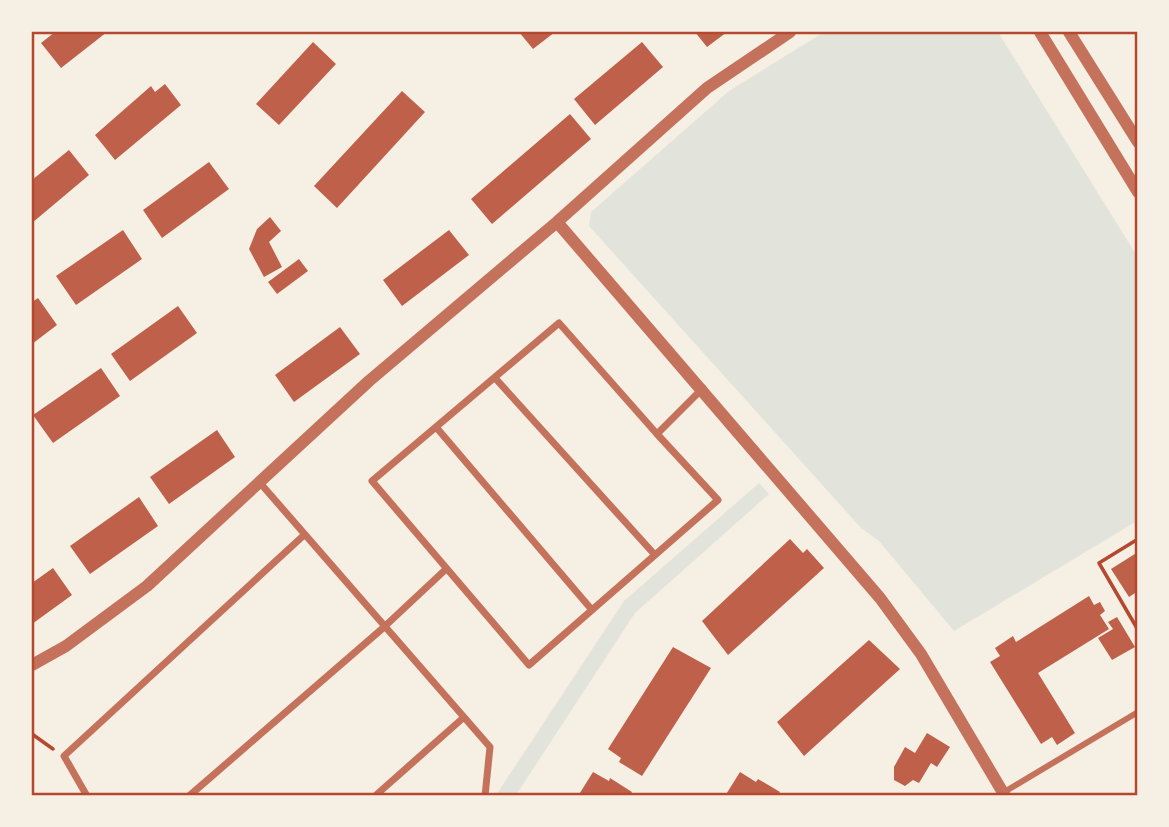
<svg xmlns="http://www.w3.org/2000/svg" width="1169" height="827" font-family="'DM Sans',sans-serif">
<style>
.green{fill:#e2e4dc}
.building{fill:#bf614a}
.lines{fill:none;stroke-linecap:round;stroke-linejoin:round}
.path{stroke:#b5482f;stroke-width:3.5}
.pedestrian{stroke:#c5725c;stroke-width:6}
.minor{stroke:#c5725c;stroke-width:7}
.tertiary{stroke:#c5725c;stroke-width:12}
.neatline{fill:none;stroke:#b5482f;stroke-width:2.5}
</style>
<rect width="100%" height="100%" fill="#f6efe4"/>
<path class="green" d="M824,32h174l139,224v265l-183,110 -75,-90 -18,-13 -272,-302 2,-14 138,-121z
M759,483l10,11 -134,119 -119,182h-20l128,-194z"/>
<path class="building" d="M55,32h52l-46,36 -20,-25z
M519,32h36l-22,17z
M695,32h32l-20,15z
M313,42l23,22 -57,61 -23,-21z
M642,42l21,25 -68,58 -21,-26z
M165,84l16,21 -66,55 -20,-25 56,-49 4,6z
M402,91l23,21 -88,96 -23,-22z
M570,114l21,25 -99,85 -21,-25z
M69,150l20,25 -57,48v-43z
M209,162l20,27 -67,49 -19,-28z
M270,217l11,14 -12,11 13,25 -18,10 -15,-28 8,-20z
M123,230l19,29 -66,46 -20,-29z
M449,230l20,25 -67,51 -19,-26z
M299,259l9,12 -31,23 -9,-12z
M38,298l19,27 -25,19v-42z
M178,306l19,27 -67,48 -19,-27z
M340,327l20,27 -66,48 -19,-27z
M101,368l19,28 -67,47 -20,-28z
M217,430l18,27 -66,47 -19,-27z
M139,497l19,29 -68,48 -20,-28z
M790,539l13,14 4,-4 17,19 -96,87 -26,-34z
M1138,552v39l-9,6 -18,-28z
M53,568l19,27 -40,29v-41z
M1089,596l5,9 6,-3 5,9 -5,4 9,14 -71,44 37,60 -18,12 -5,-8 -11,7 -51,-82 10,-6 -5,-8 18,-12 3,6z
M1117,617l18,30 -23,13 -14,-22 15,-9 -5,-7z
M869,640l31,29 -96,87 -27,-34z
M673,647l38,21 -69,108 -23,-14 2,-4 -13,-9z
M927,733l23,14 -13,20 -6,-4 -12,20 -6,-3 -8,6 -11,-6v-13l11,-20 10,6z
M593,772l16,9 1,-3 22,14 -2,4h-52z
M740,772l16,10 2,-3 22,13 -2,4h-53z"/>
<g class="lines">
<path class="path" d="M1138,539l-39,24 39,67
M32,734l21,15"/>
<path class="pedestrian" d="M1001,794l137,-82"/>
<path class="minor" d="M495,378l160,177
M436,427l156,183
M657,434l-98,-111 -187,158 157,184 189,-165 -61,-66 46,-46
M261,484l229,263 -5,49
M87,796l-23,-40 239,-220
M189,796l194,-168 62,-58
M375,796l88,-78"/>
<path class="tertiary" d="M1040,32l98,160
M1069,32l69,110
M557,222l323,376 41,56 84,142
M32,665l34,-19 81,-60 222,-205 188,-159 150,-134 83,-56"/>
</g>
<rect width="1169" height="827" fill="none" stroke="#f6efe4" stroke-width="66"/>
<rect x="33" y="33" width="1103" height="761" class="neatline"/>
</svg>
